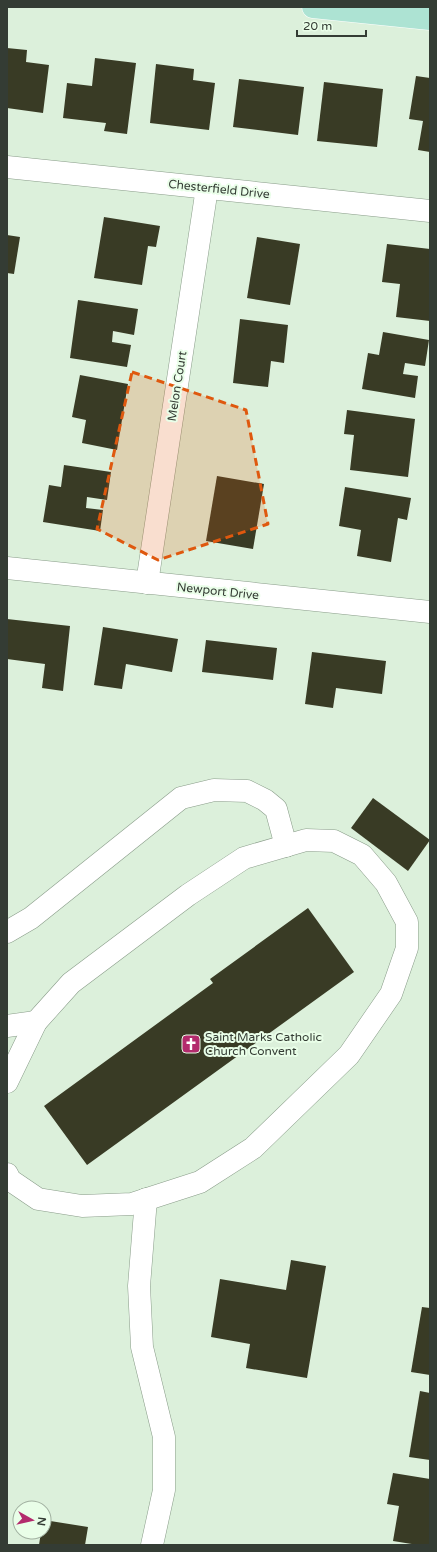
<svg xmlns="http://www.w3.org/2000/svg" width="437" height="1552" viewBox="0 0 437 1552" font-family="'Varela Round',sans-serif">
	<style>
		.building { fill: #393b25 }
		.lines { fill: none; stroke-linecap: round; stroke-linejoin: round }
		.minor-casing { stroke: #899c89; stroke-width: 23 }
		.major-casing { stroke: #fff; stroke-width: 23 }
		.minor { stroke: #fff; stroke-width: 22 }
		.major { stroke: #ade3d3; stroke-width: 22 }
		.marked { fill: #df580e; fill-opacity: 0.2; stroke: #df580e; stroke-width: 3; stroke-dasharray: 8 5; stroke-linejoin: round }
		.labels { text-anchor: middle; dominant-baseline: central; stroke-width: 4; stroke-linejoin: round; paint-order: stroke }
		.street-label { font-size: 12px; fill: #343c34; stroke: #e9fee8 }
		.poi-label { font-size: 12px; fill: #343c34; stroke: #e9fee8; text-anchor: start }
	</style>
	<rect width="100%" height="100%" fill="#dcf0db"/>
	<g class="building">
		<path d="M7,48L27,50L26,62L49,65L43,113L7,108Z"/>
		<path d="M95,58L136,63L127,134L104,131L106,123L63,118L67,83L92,86Z"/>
		<path d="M156,64L194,69L193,80L215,83L209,130L150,123Z"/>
		<path d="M416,76L430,78V152L418,150L423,121L409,119Z"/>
		<path d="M239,79L304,87L298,135L233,127Z"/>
		<path d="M324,82L383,89L377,147L317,141Z"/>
		<path d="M104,217L160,226L156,247L148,246L142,285L94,278Z"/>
		<path d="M7,235L20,237L14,274L7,273Z"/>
		<path d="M257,237L300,244L290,305L247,298Z"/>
		<path d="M387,244L430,249V321L396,317L400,284L382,282Z"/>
		<path d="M78,300L138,309L134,335L113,331L112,342L131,345L127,367L70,358Z"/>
		<path d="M240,319L288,325L284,363L271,361L268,387L233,383Z"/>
		<path d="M383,332L429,340L425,366L405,363L403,374L418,376L415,398L362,389L368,353L379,355Z"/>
		<path d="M80,375L128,384L117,450L82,443L86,420L72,417Z"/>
		<path d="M347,410L415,419L408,477L350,470L354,435L344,434Z"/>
		<path d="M64,465L111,472L107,500L87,497L86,508L103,510L100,531L43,522L49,485L61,487Z"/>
		<path d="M217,476L264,484L253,549L206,541Z"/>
		<path d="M345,487L411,498L407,520L398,518L391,562L357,556L361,530L339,526Z"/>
		<path d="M7,619L70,626L63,691L42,688L45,664L7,659Z"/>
		<path d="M103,627L178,639L172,672L126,664L122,689L94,685Z"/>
		<path d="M206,640L277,648L273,680L202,672Z"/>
		<path d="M312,652L386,661L382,694L336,688L333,708L305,704Z"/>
		<path d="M373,798L430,840L408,871L351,828Z"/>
		<path d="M308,908L354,972L87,1165L44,1106L213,983L210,979Z"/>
		<path d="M291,1260L326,1266L307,1378L246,1368L250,1344L211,1337L220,1279L286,1290Z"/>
		<path d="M422,1307L430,1308V1375L411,1372Z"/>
		<path d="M420,1391L430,1393V1460L409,1457Z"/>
		<path d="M393,1473L430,1479V1545H418L393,1541L399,1506L387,1504Z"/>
		<path d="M44,1520L88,1527L85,1545H39L41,1532H44Z"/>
	</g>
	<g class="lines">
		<g class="minor-casing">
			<g id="minor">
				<path d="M7,167L430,211"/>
				<path d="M7,568L430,612"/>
				<path d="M147,583L207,188"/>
				<path d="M7,932L31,918L181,798L214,790L247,791L265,800L276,809L286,846"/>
				<path d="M7,1026L36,1022"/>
				<path d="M7,1082L36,1022L71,983L188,895L244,858L306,840L334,841L362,855L386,883L407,922V948L391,994L349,1055L253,1148L200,1182L132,1204L82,1206L38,1199L10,1180L7,1174"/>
				<path d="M146,1199L139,1286L142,1347L164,1437V1490L152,1545"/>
			</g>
		</g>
		<g class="major-casing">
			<path id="major" d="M313,7L430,19"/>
		</g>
		<use href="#minor" class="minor"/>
		<use href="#major" class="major"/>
	</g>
	<path class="marked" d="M132,372L246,410L268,524L158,560L97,529Z"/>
	<defs>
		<g id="church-square" transform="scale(1)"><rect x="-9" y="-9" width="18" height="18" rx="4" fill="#b32b6d" stroke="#e9fee8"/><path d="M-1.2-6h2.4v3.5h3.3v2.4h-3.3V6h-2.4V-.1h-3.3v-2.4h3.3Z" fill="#fff"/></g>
	</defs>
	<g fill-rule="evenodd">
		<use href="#church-square" x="191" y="1044"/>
	</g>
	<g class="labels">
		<g class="street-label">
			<text transform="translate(219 189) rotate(6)">Chesterfield Drive</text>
			<text transform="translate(177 386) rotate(-81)">Melon Court</text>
			<text transform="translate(218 591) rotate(6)">Newport Drive</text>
		</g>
		<g class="poi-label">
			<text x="205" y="1037">Saint Marks Catholic<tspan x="205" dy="14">Church Convent</tspan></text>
		</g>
	</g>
	<rect width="437" height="1552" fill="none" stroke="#343c34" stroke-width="16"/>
	<g transform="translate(32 1520) rotate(98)"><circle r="19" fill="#e9fee8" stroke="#a1b0a0"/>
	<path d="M0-3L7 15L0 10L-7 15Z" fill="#b32b6d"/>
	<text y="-6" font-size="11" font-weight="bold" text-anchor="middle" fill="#343c34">N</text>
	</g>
	<path d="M297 30v6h69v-6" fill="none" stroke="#343c34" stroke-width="2"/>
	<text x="303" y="30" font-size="12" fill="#343c34" stroke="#e9fee8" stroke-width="3" paint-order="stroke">20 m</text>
</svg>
